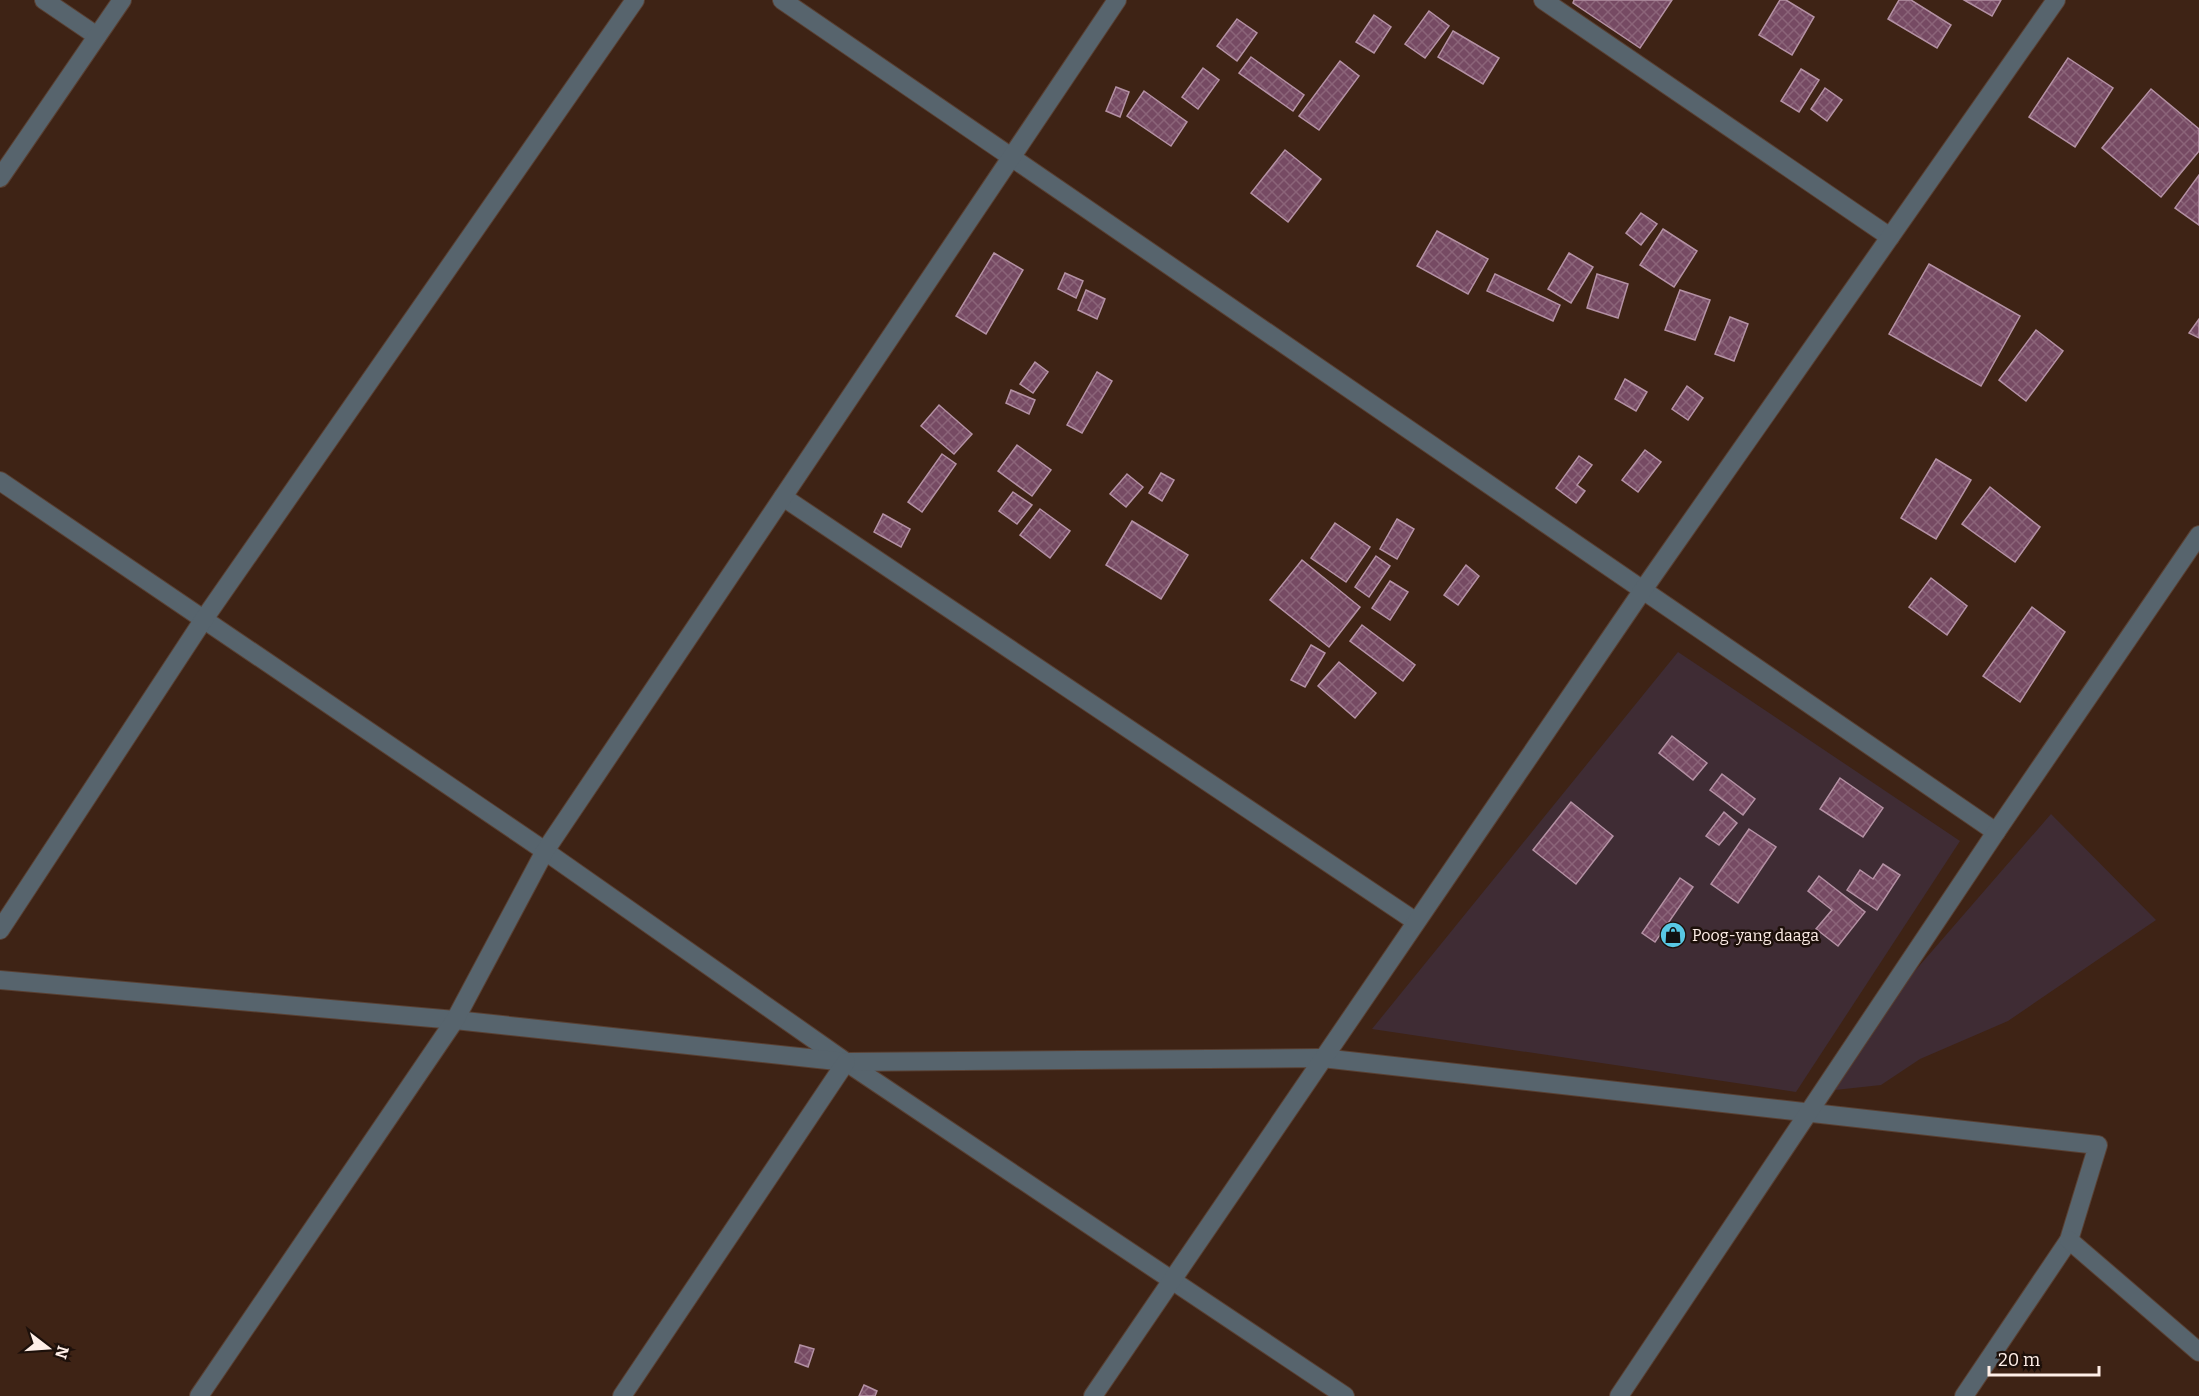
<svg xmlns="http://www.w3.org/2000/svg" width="2199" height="1396" viewBox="0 0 2199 1396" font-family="Bitter,serif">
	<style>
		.commercial { fill: #3f2c34 }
		.building { fill: url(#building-cross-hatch); stroke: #b491a4; stroke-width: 1.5 }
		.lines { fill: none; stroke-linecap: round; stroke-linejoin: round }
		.street-casing { stroke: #594033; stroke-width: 20 }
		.street { stroke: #57646d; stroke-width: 18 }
		.labels { text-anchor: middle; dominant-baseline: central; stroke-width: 5; stroke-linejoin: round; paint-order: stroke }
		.poi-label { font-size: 16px; fill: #ffefe8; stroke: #1d100a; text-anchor: start }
	</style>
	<defs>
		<pattern id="building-cross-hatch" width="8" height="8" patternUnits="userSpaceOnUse" patternTransform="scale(1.5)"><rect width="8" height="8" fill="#764a63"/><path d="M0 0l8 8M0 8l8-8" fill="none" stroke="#8b6479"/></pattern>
	</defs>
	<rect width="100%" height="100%" fill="#3e2315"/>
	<g class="commercial">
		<path d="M1678,652L1960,841L1796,1092L1372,1029Z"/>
		<path d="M2051,814L2156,920L2008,1021L1920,1059L1881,1085L1835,1090L1907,980Z"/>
	</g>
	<g class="building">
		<path d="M1574,0H1672L1640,48L1573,3Z"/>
		<path d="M1780,0H1786L1814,17L1792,55L1759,35Z"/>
		<path d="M1899,0H1911L1951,25L1937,48L1888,19Z"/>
		<path d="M1964,0H2001L1992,16Z"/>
		<path d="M1429,11L1449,26L1425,58L1405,44Z"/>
		<path d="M1374,15L1391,27L1374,53L1356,42Z"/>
		<path d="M1237,19L1257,33L1237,61L1217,46Z"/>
		<path d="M1453,31L1499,58L1483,84L1438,57Z"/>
		<path d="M1251,57L1304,95L1293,111L1239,73Z"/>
		<path d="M2068,58L2113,88L2075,147L2029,117Z"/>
		<path d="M1340,61L1359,76L1319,130L1299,116Z"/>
		<path d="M1203,68L1219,80L1198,109L1182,97Z"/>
		<path d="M1801,69L1819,80L1799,112L1781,101Z"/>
		<path d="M1116,87L1129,92L1120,117L1106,111Z"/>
		<path d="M1825,88L1842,100L1827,121L1811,109Z"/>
		<path d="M2151,89L2199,129V151L2161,197L2102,148Z"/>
		<path d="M1144,91L1187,122L1171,146L1127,116Z"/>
		<path d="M1285,150L1321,179L1288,222L1251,193Z"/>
		<path d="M2199,175V225L2175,208Z"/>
		<path d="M1641,213L1657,224L1641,245L1626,233Z"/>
		<path d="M1663,229L1697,251L1674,287L1640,265Z"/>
		<path d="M1437,231L1488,259L1468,294L1417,266Z"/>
		<path d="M994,253L1023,270L986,334L956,316Z"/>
		<path d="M1569,253L1593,267L1571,303L1548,289Z"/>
		<path d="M1929,264L2020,316L1981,386L1889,334Z"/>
		<path d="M1065,273L1083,281L1076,298L1058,289Z"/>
		<path d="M1495,274L1560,305L1553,321L1487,291Z"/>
		<path d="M1597,274L1628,284L1618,318L1587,308Z"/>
		<path d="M1086,290L1105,299L1097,319L1078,310Z"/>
		<path d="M1680,290L1710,300L1695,340L1665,330Z"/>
		<path d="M1730,317L1748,324L1734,361L1715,354Z"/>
		<path d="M2199,319V338L2189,333Z"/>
		<path d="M2036,330L2063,351L2026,401L1999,380Z"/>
		<path d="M1035,362L1048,372L1033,393L1020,384Z"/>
		<path d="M1097,372L1112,381L1082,433L1067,425Z"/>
		<path d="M1625,379L1647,392L1636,411L1615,399Z"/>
		<path d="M1687,386L1703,398L1688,420L1672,409Z"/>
		<path d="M1011,390L1035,400L1029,414L1006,403Z"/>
		<path d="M939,405L972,434L954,454L921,426Z"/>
		<path d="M1017,445L1051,470L1032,496L998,471Z"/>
		<path d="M1645,450L1661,462L1638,492L1622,480Z"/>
		<path d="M942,454L956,464L922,512L908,502Z"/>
		<path d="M1579,456L1592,465L1577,485L1585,491L1576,503L1556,488Z"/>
		<path d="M1936,459L1971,480L1936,539L1901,518Z"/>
		<path d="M1161,473L1174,480L1162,501L1149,493Z"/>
		<path d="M1127,474L1143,487L1126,507L1110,494Z"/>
		<path d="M1990,487L2040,527L2015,562L1962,524Z"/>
		<path d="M1013,492L1032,505L1017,524L999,511Z"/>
		<path d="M1040,509L1070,531L1050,558L1020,535Z"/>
		<path d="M883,514L910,529L901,547L874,532Z"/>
		<path d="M1397,519L1414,529L1397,559L1380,549Z"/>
		<path d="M1132,521L1188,555L1161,599L1106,565Z"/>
		<path d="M1335,523L1370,547L1346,582L1311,558Z"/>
		<path d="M1376,556L1390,566L1369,597L1355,587Z"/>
		<path d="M1302,560L1360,607L1329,647L1270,600Z"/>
		<path d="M1466,565L1479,576L1458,605L1444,595Z"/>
		<path d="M1931,578L1967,606L1947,635L1909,607Z"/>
		<path d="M1390,581L1408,592L1390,620L1372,608Z"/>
		<path d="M2032,607L2065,632L2020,702L1983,676Z"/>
		<path d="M1362,625L1415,665L1403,681L1350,641Z"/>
		<path d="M1311,645L1325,653L1305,687L1291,680Z"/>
		<path d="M1339,662L1376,693L1355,718L1318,686Z"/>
		<path d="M1672,736L1707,763L1693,780L1659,753Z"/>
		<path d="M1722,774L1755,799L1743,815L1710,790Z"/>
		<path d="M1840,778L1883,808L1863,837L1820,809Z"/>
		<path d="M1571,802L1613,836L1576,884L1533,850Z"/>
		<path d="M1724,812L1737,823L1719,845L1706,836Z"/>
		<path d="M1749,829L1776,847L1738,903L1711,884Z"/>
		<path d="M1883,864L1900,875L1877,910L1847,890L1860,870L1873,879Z"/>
		<path d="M1819,876L1865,912L1838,946L1816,929L1832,910L1808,891Z"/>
		<path d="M1680,878L1693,887L1655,942L1642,933Z"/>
		<path d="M800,1345L814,1349L808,1367L795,1362Z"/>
		<path d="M864,1385L877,1391L875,1396H859Z"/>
	</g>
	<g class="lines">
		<g class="street-casing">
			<g id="street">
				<path d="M44,0L97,36"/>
				<path d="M782,0C1185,280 1593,552 1996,832"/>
				<path d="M1543,0L1890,237"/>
				<path d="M0,178L122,0"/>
				<path d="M0,481L545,851L846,1062L1345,1396"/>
				<path d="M783,497L1415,921"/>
				<path d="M0,930L204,619L635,0"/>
				<path d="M0,980L455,1020L846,1062L1322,1058L2098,1145L2069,1240L1964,1396"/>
				<path d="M2069,1240L2199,1352"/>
				<path d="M199,1396L455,1020L545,851L1117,0"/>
				<path d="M622,1396L846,1062"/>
				<path d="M1093,1396L1645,587L2056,0"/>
				<path d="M1619,1396L1996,832L2199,535"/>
			</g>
		</g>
		<use href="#street" class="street"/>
	</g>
	<defs>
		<g id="shop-disc" transform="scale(1.35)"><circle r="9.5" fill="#58c8e4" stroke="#1d100a"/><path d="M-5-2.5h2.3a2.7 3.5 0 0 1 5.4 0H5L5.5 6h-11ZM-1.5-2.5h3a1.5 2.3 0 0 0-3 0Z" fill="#111"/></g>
	</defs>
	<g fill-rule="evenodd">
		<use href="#shop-disc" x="1673" y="935"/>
	</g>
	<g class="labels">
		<g class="poi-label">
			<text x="1692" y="935">Poog-yang daaga</text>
		</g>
	</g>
	<g transform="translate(48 1348) rotate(107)" stroke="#1d100a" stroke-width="4.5" paint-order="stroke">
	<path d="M0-4.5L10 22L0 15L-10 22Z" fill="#ffefe8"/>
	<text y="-9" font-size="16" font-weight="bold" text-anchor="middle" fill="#ffefe8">N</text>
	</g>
	<path d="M1989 1366v9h110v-9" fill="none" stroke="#ffefe8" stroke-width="3"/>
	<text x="1998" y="1366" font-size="18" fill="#ffefe8" stroke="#1d100a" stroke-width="4.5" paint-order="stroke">20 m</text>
</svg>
